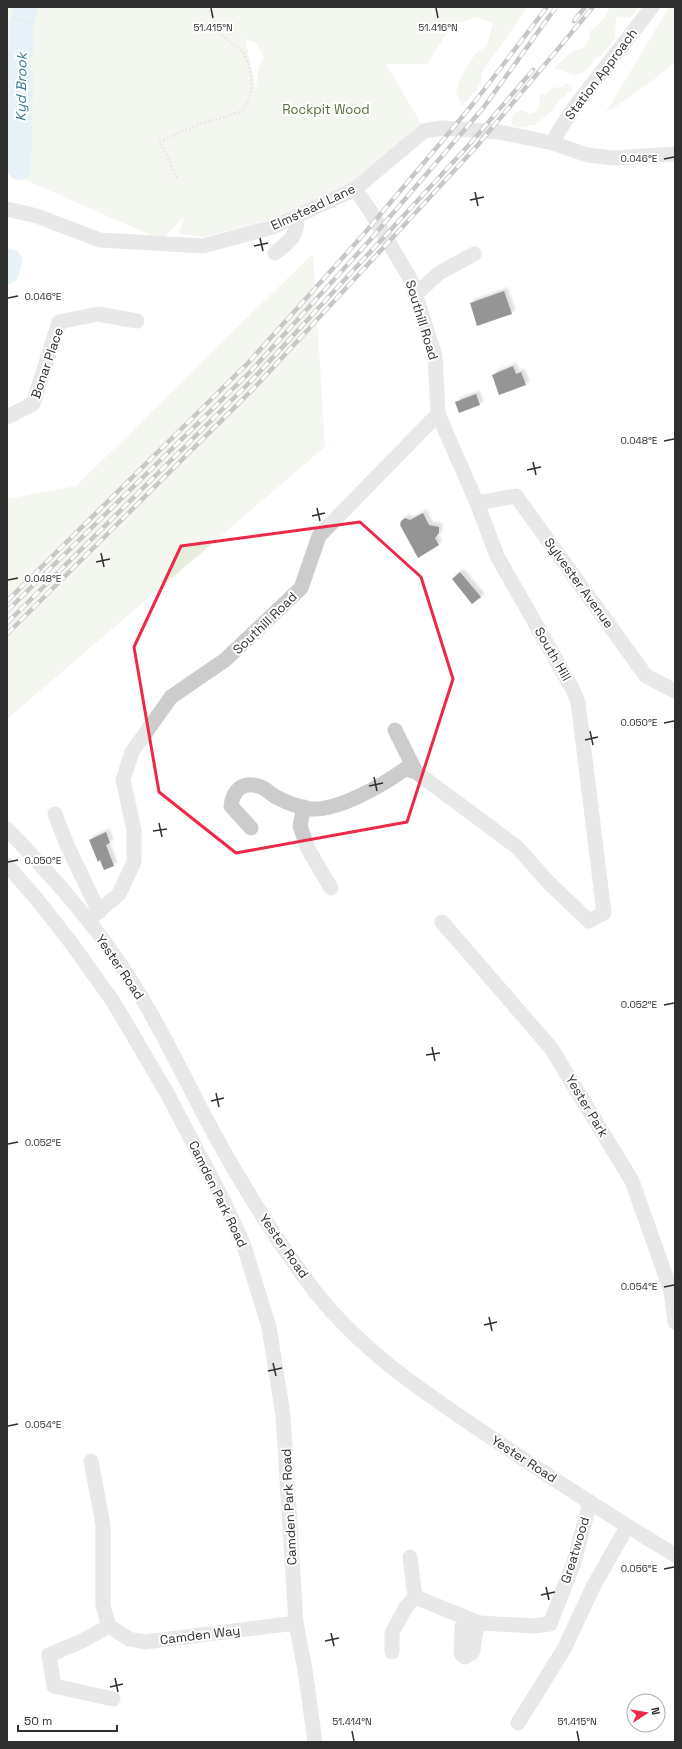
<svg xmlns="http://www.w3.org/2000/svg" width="682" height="1749" viewBox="0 0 682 1749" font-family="'Space Grotesk',sans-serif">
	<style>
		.green { fill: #e6eddc; fill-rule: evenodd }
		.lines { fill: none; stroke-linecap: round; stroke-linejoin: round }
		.river { stroke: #c7e2ed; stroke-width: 24 }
		.building { fill: #161616; filter: url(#shadow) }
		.path { stroke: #ccc; stroke-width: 2.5; stroke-dasharray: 2 2; stroke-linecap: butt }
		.minor { stroke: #ccc; stroke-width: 15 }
		.rail-casing { stroke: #848484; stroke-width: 4.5 }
		.rail { stroke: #fff; stroke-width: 3; stroke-dasharray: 9; stroke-linecap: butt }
		.marked { fill: none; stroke: #ed2949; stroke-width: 3; stroke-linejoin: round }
		.ticks { fill: none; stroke: #2f2f2f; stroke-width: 1.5 }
		.labels { text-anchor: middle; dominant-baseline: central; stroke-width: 4; stroke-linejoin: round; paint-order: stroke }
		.street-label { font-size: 13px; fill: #2f2f2f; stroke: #fff }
		.park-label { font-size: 13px; fill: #566d3a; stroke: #fff }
		.water-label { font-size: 14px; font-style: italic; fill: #397995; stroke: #fff }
		.ticks-label { font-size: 10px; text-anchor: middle; fill: #2f2f2f; stroke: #fff; stroke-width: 4; stroke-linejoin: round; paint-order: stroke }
	</style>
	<defs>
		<filter id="shadow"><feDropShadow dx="3.5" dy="-3.5" stdDeviation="1" flood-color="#0004"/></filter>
	</defs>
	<rect width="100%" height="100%" fill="#fff"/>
	<g class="green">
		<path d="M7,7H528L482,72L481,84L462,106L456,92L460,79L475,54L487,45L493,23L476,17L452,25L427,64H386L421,123L351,184L268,220L203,237L179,234L184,216L162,240L7,172ZM245,39L256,43L264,58L258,68L256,89Z"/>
		<path d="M610,7H639L631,17L616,18L615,39L601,56L597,57L585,72L573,76L566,72L555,69V67L574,50L581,49L589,40L590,31C597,28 598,21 605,18Z"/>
		<path d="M669,7H675V62L652,81L605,114Z"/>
		<path d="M566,83L572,86L571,91L566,93L564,98L559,100L553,110L535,125H529L526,128L521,126L519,128L512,125V117L517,111L522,110L530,114L538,111L540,100L539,96L541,94L546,95L551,88L563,87Z"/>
		<path d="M313,253L325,447L7,719V499L76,486Z"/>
	</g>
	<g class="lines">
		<g class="river">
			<path d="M19,168L21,79L18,61L22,46L21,28L26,7"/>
			<path d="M7,272L10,261"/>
		</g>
	</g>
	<g class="building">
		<path d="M504,291L512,314L477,326L470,303Z"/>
		<path d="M513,366L516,374L521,372L526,385L499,395L492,375Z"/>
		<path d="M476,394L480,405L459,413L455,402Z"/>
		<path d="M423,513L429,525L439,527V533L435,538L439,545L418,558L400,525L401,521L405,518L410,520Z"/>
		<path d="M460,572L481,597L472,604L452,579Z"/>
		<path d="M106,832L110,843L106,845L114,866L104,870L100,860L98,862L89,840Z"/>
	</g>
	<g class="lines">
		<g class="path">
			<path d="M14,18L31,22"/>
			<path d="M177,178L160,141L198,125L240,112C257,96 253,71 243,52L219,33L208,7"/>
		</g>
		<g class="minor">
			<path d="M553,143L557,134L573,109L652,7"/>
			<path d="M7,209L37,216L100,240L203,246L273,227L355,189L424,131L442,128L499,132L553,143L587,155L614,158L675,154"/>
			<path d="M275,253C288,243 300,234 296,216"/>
			<path d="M415,295L439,273L474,254"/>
			<path d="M7,417L33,404L59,322L98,314L137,321"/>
			<path d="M477,503L516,496L646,676L675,691"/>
			<path d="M395,730L416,772"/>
			<path d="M304,807L300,826L308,849L331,888"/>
			<path d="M55,814L67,845L99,912"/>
			<path d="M251,828L231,806C233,790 243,780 261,787C266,789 271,794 276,797C286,802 299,808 311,809C338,811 383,785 405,769L416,772L517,847L549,883L589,921L604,913L578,702L572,688L497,556L477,503L438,414"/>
			<path d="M7,829C50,874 92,920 126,973C156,1018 179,1067 204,1115C237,1177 274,1238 317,1294C366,1355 428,1395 492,1438C552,1478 613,1518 675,1555"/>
			<path d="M7,865L36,898L72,944L114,1003L167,1093L223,1200L243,1243L269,1327L283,1415L296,1623L305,1670L315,1742"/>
			<path d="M88,920L119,894L134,862V830L123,780L132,752L171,697L225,660L301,588L319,536L438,414L435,356L411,280L369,209L355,189"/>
			<path d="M442,922L551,1048L632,1181L671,1291L675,1322"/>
			<path d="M91,1461L103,1525V1606L109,1626L82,1641L49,1655L54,1686L113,1699"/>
			<path d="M415,1597L479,1623L533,1626L550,1624L574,1562L590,1502"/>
			<path d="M109,1626L129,1639L145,1642L296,1623"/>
			<path d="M462,1627L461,1653L462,1655L465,1657L472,1653L473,1650L477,1622"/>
			<path d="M392,1652V1633L406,1607L415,1597L410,1557"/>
			<path d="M518,1723L564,1649L593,1587L627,1527"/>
		</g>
		<g class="rail-casing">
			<g id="rail">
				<path d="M574,21L585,7"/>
				<path d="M7,601L249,362L363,235L443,140L477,99L547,7"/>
				<path d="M7,611L251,371L370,240L484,107L556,7"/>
				<path d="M7,623L252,380L468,146L533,70"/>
				<path d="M7,634L256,386L476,147L593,7"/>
			</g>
		</g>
		<use href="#rail" class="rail"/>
	</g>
	<path d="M0 0H682V1749H0ZM360,522L421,577L453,679L407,822L236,853L159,792L134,647L181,546Z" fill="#fff" fill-opacity=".55" fill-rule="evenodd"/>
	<path class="marked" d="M360,522L421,577L453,679L407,822L236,853L159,792L134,647L181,546Z"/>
	<path class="ticks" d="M211,8L213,18M436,8L438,18M664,159L674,157M475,192L478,206M470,200L484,197M260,238L263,251M254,246L268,243M8,298L18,296M664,441L674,439M533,462L536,475M527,470L541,467M317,508L320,521M312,516L325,513M101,553L104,567M96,562L110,559M8,580L18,578M664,723L674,721M590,731L593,745M585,740L598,737M374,777L377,791M369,786L383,783M159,823L162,837M153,831L167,829M8,862L18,860M664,1005L674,1003M432,1047L435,1061M426,1055L440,1053M216,1093L219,1107M211,1101L224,1098M8,1144L18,1142M664,1287L674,1285M489,1317L492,1331M484,1325L497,1322M273,1363L276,1376M268,1371L282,1368M8,1426L18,1424M664,1569L674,1567M546,1587L549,1600M541,1595L555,1592M331,1633L334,1646M325,1641L339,1638M115,1678L118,1692M110,1687L123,1684M352,1731L354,1741M577,1731L579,1741"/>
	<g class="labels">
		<g class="street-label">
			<text transform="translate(601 74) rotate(-53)">Station Approach</text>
			<text transform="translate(313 207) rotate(-25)">Elmstead Lane</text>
			<text transform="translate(422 320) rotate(73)">Southill Road</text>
			<text transform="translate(47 363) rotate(-71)">Bonar Place</text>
			<text transform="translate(579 583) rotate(54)">Sylvester Avenue</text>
			<text transform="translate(265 623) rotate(-44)">Southill Road</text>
			<text transform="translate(553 654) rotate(60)">South Hill</text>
			<text transform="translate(120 967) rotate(56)">Yester Road</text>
			<text transform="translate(587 1106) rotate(59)">Yester Park</text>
			<text transform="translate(218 1194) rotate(64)">Camden Park Road</text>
			<text transform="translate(284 1246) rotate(55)">Yester Road</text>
			<text transform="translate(524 1459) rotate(33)">Yester Road</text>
			<text transform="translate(289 1507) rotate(-93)">Camden Park Road</text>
			<text transform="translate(575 1550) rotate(-73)">Greatwood</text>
			<text transform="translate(200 1635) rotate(-7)">Camden Way</text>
		</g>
		<g class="park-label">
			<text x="326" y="109">Rockpit Wood</text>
		</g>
		<g class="water-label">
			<text transform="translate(21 87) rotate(-89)">Kyd Brook</text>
		</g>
	</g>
	<g class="ticks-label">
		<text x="213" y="31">51.415°N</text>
		<text x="438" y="31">51.416°N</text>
		<text x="639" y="162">0.046°E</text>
		<text x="43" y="300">0.046°E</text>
		<text x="639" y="444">0.048°E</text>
		<text x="43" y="582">0.048°E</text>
		<text x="639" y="726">0.050°E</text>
		<text x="43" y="864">0.050°E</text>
		<text x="639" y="1008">0.052°E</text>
		<text x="43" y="1146">0.052°E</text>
		<text x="639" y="1290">0.054°E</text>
		<text x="43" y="1428">0.054°E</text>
		<text x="639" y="1572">0.056°E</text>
		<text x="352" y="1725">51.414°N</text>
		<text x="577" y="1725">51.415°N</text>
	</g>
	<rect width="682" height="1749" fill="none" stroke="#2f2f2f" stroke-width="16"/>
	<g transform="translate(646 1713) rotate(78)"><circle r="19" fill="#ffffff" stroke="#acacac"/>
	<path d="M0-3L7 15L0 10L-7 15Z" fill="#ed2949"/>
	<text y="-6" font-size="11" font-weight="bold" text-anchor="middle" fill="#2f2f2f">N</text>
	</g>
	<path d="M18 1725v6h99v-6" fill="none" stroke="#2f2f2f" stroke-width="2"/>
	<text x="24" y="1725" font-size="12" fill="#2f2f2f" stroke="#ffffff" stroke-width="3" paint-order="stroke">50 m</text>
</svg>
